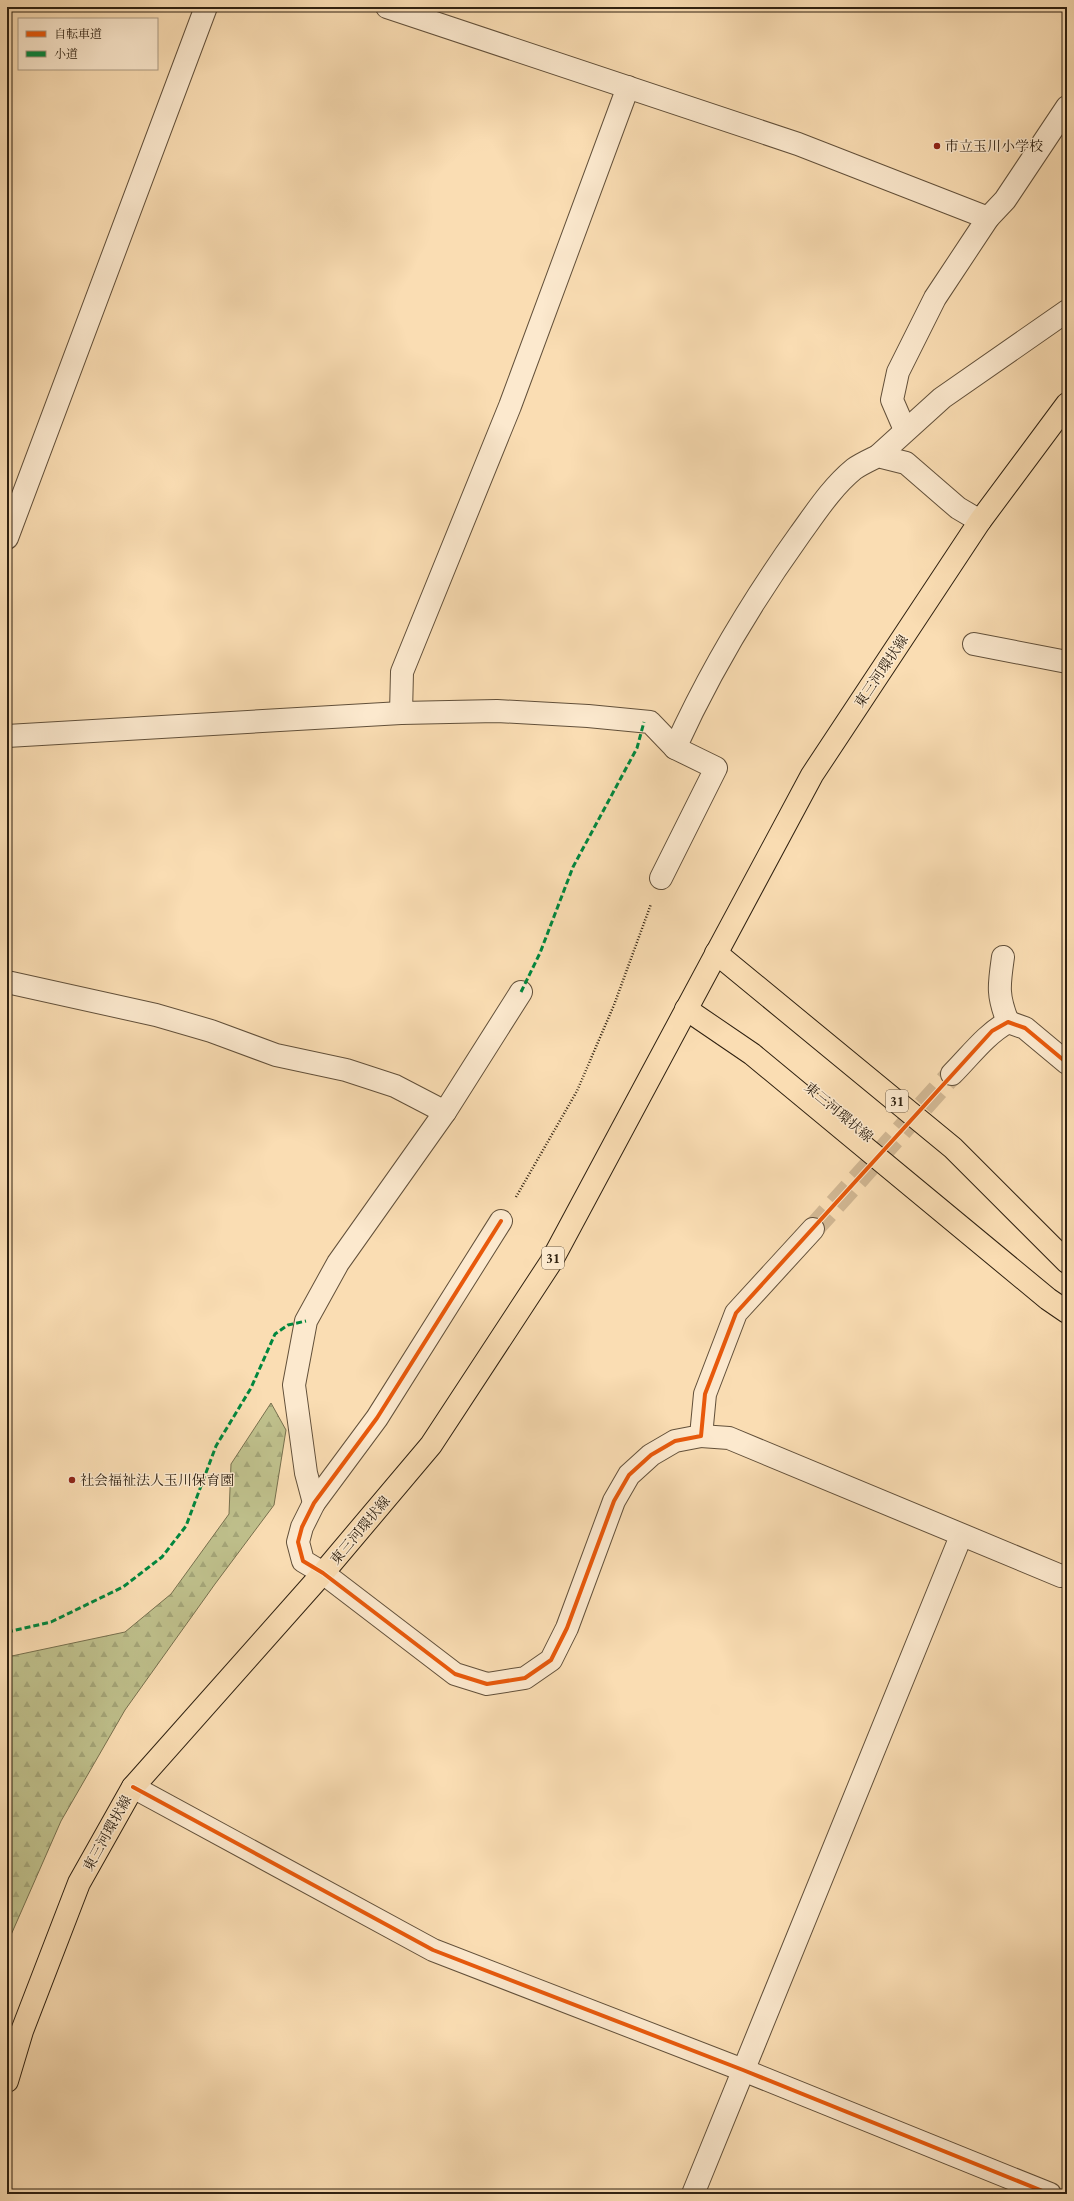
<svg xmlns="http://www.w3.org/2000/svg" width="1074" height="2201" viewBox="0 0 1074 2201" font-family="'EB Garamond','Noto Serif JP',serif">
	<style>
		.forest { fill: url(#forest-firs); stroke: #77704e }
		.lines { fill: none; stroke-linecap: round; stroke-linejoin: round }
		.street-tunnel { stroke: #d1b793; stroke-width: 22; stroke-dasharray: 22 11; stroke-linecap: butt }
		.street-casing { stroke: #62503a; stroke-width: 24 }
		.primary-casing { stroke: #2f2111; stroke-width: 24 }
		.path { stroke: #2f2111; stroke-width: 2.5; stroke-dasharray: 1 2; stroke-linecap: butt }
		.street { stroke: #fce9ce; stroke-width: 22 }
		.primary { stroke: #faddb3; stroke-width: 22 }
		.quiet { stroke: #00873e; stroke-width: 3; stroke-dasharray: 6 3; stroke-linecap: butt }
		.cycleway-casing { stroke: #fce9ce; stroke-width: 6 }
		.cycleway { stroke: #e8590c; stroke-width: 4 }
		.poi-dot { fill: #8f2418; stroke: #fce9ce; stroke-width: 1.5 }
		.labels { text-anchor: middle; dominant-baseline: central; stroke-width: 3; stroke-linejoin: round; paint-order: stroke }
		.shield { fill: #fce9ce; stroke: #6c5d4a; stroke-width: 1 }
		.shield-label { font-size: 13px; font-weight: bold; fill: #2f2111 }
		.poi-label { font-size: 14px; fill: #2f2111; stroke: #fce9ce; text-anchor: start }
		.street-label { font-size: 14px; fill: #2f2111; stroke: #fce9ce }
	</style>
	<defs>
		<pattern id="forest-firs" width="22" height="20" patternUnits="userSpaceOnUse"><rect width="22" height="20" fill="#bfc08c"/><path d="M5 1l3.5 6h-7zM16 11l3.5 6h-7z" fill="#a4a578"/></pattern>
	</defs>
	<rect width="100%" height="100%" fill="#faddb3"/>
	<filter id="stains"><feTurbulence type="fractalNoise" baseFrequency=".005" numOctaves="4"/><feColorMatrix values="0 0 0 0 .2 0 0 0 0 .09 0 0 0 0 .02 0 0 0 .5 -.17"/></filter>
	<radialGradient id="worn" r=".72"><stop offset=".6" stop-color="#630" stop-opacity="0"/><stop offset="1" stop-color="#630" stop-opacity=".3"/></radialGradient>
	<path class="forest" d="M271,1403L286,1430L274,1505L215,1584L125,1710L61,1821L7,1944V1657L125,1632L171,1594L229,1514L231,1464Z"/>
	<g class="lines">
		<path class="street-tunnel" d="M813,1229L952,1074"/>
		<g class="street-casing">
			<g id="street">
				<path d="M387,7L798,144L988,218L935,298L898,372L892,400L905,430"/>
				<path d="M988,218L1005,200L1067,107"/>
				<path d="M878,456L942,398L1067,311"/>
				<path d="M7,538L206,7"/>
				<path d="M974,644L1067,662"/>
				<path d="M401,713L402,672L510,406L628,87"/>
				<path d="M7,736L401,713L497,711L588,716L650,722L675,748L716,768L661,878"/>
				<path d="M675,748C709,673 752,601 800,534C816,512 832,487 854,469C861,464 870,460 878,456L906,463L958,508L980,521"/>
				<path d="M1003,957C999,985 997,995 1008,1022"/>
				<path d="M7,982L156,1015L211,1031L276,1055L346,1070L395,1086L445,1112"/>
				<path d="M952,1074C970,1056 986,1034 1008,1022L1025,1028L1067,1063"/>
				<path d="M501,1221L377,1418L314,1503L302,1527L298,1542L303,1561L323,1573L455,1674L487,1684L525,1678L551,1660L567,1628L614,1501L629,1475L651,1455L675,1441L701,1436L705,1394L736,1313L813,1229"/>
				<path d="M701,1436L729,1438L1061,1576L1067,1575"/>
				<path d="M314,1503L306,1473L294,1385L306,1321L338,1263L445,1112L521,992"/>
				<path d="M133,1787L433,1950L743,2070L1050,2194"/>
				<path d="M693,2194L961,1536"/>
			</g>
		</g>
		<g class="primary-casing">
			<g id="primary">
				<path d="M716,953L953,1148L1067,1262"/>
				<path d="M686,1009L752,1054L1048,1299L1067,1312"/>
				<path d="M7,2081L22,2031L79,1883L133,1787L323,1573L431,1445L551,1262L812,775L980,521L1067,404"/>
			</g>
		</g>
		<path class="path" d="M516,1197L577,1091L614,1005L651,904"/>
		<use href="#street" class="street"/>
		<use href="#primary" class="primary"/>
		<g class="quiet">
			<path d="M521,992L540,953L573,867L637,748L644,722"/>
			<path d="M7,1632L51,1622L123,1587L162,1557L186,1526L216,1446L251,1388L275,1334L288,1325L306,1321"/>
		</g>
		<g class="cycleway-casing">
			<g id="cycleway">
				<path d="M501,1221L377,1418L314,1503L302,1527L298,1542L303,1561L323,1573L455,1674L487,1684L525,1678L551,1660L567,1628L614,1501L629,1475L651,1455L675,1441L701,1436L705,1394L736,1313L992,1031L1008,1022L1025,1028L1067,1063"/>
				<path d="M133,1787L433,1950L743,2070L1050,2194"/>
			</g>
		</g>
		<use href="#cycleway" class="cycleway"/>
	</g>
	<g class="poi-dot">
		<circle cx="937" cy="146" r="4"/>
		<circle cx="72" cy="1480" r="4"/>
	</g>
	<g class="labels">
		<g class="shield">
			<rect x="886" y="1090" width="22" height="22" rx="3"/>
			<rect x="542" y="1247" width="22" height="22" rx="3"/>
		</g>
		<g class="shield-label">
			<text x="897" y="1101">31</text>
			<text x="553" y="1258">31</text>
		</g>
		<g class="poi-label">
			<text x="945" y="146">市立玉川小学校</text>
			<text x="80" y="1480">社会福祉法人玉川保育園</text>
		</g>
		<g class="street-label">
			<text transform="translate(881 671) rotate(-56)">東三河環状線</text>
			<text transform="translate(839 1112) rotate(40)">東三河環状線</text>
			<text transform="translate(360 1530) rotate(-50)">東三河環状線</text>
			<text transform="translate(107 1833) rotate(-61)">東三河環状線</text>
		</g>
	</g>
	<rect width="1074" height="2201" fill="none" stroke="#faddb3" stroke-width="24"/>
	<rect x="8" y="8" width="1058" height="2185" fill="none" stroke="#2f2111" stroke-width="2"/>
	<rect x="12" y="12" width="1050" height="2177" fill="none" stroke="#2f2111"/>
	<rect x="18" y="18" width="140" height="52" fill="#fce9ce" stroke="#aa9982"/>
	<rect x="26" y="31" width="20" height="6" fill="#e8590c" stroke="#aa9982"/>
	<text x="54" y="38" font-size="12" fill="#2f2111">自転車道</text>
	<rect x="26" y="51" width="20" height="6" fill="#00873e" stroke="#aa9982"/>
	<text x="54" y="58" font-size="12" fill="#2f2111">小道</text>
	<rect width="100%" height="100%" filter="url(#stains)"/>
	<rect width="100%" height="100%" fill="url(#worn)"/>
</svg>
